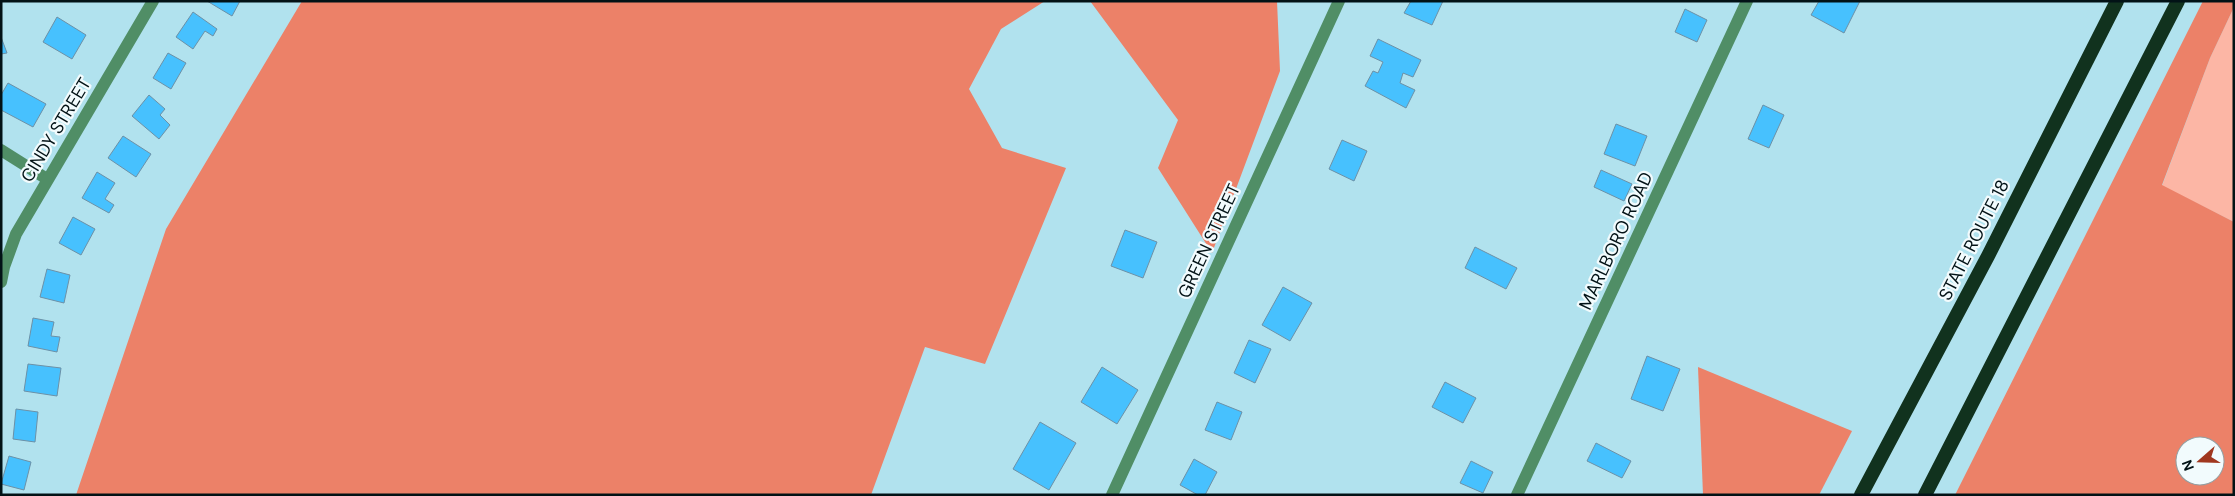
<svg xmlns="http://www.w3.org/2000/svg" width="2235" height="496" viewBox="0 0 2235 496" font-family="'DM Sans',sans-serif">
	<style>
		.green { fill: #fcb6a5 }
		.forest { fill: #ec8168; fill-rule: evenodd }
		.building { fill: #47c1fe; stroke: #6c91a7 }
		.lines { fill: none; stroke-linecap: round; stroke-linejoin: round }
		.minor { stroke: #508e66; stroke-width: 12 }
		.tertiary { stroke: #508e66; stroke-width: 12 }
		.trunk { stroke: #11321e; stroke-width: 14 }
		.labels { text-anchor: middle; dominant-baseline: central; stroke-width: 4.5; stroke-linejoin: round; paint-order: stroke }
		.street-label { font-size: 18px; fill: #021216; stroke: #f2fbfd }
	</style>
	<rect width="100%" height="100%" fill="#b1e2ee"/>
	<path class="green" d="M2234,7V222L2162,186L2210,58Z"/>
	<g class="forest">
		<path d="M302,1H1045L1001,29L969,89L1002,148L1066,168L985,364L925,347L871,495H76L166,229Z"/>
		<path d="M1090,1H1277L1280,71L1212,253L1158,168L1178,120Z"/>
		<path d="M2203,1H2234V7L2210,58L2162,185L2234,222V495H1955ZM2185,446H2215V476H2185Z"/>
		<path d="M1698,367L1852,431L1819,495H1703Z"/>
	</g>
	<g class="building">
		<path d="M207,1H240L232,16Z"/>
		<path d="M1411,1H1443L1432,25L1404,13Z"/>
		<path d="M1819,1H1860L1844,33L1811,15Z"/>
		<path d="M1685,9L1707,20L1697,42L1675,32Z"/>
		<path d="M193,12L217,29L213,36L205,31L193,49L176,37Z"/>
		<path d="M57,17L86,35L72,59L43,42Z"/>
		<path d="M1,37L7,53L1,54Z"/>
		<path d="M1378,39L1421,60L1413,77L1403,73L1400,83L1415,90L1406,108L1365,86L1373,71L1378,73L1383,62L1370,56Z"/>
		<path d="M168,53L186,63L171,89L153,78Z"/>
		<path d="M8,83L46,104L33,127L1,110V95Z"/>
		<path d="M149,95L165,109L160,115L170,125L159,139L132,116Z"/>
		<path d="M1763,105L1784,115L1769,148L1748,139Z"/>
		<path d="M1616,124L1647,136L1635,166L1604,154Z"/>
		<path d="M123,136L151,154L136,177L108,158Z"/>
		<path d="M1342,140L1367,151L1354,181L1329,169Z"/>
		<path d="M1601,170L1632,184L1624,201L1594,187Z"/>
		<path d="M97,172L115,183L105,199L114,205L109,213L82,198Z"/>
		<path d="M73,217L95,229L81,255L59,243Z"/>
		<path d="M1125,230L1157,242L1143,278L1111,266Z"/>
		<path d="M1475,247L1517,268L1506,289L1465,268Z"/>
		<path d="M47,269L70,275L64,303L40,297Z"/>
		<path d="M1283,287L1312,303L1290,341L1262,325Z"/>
		<path d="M33,318L54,322L51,336L60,337L57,352L28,346Z"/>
		<path d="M1249,340L1271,349L1255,383L1234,373Z"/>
		<path d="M1647,356L1680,369L1663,411L1631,399Z"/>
		<path d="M28,364L61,368L57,396L24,391Z"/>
		<path d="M1102,367L1138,390L1117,424L1081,402Z"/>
		<path d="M1445,382L1476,398L1463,423L1432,407Z"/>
		<path d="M1217,402L1242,412L1231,440L1205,430Z"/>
		<path d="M16,409L38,412L35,442L13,439Z"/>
		<path d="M1040,422L1076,443L1049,490L1013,469Z"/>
		<path d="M1596,443L1631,461L1622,478L1587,461Z"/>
		<path d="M9,456L31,462L24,490L1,484Z"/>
		<path d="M1194,459L1217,472L1205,495H1198L1180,485Z"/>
		<path d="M1471,461L1493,472L1483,493L1460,483Z"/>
	</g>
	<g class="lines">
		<g class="minor">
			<path d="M1,150L47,179"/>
			<path d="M1,282L4,267L16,234L153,1"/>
			<path d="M1112,495L1339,1"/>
		</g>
		<path class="tertiary" d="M1517,495L1747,1"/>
		<g class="trunk">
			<path d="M1861,495L1988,256L2117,1"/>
			<path d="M1925,495L2178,1"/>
		</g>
	</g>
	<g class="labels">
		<g class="street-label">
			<text transform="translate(56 130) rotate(-59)">CINDY STREET</text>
			<text transform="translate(1974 240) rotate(-63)">STATE ROUTE 18</text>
			<text transform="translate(1209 241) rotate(-65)">GREEN STREET</text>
			<text transform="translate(1616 241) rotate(-65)">MARLBORO ROAD</text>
		</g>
	</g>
	<rect width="2235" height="496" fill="none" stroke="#021216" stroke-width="5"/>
	<g transform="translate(2200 461) rotate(250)"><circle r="24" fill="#f2fbfd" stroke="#929ea1"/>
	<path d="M0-4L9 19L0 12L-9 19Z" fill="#a0371f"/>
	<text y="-8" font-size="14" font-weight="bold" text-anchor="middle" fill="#021216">N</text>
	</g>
</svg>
